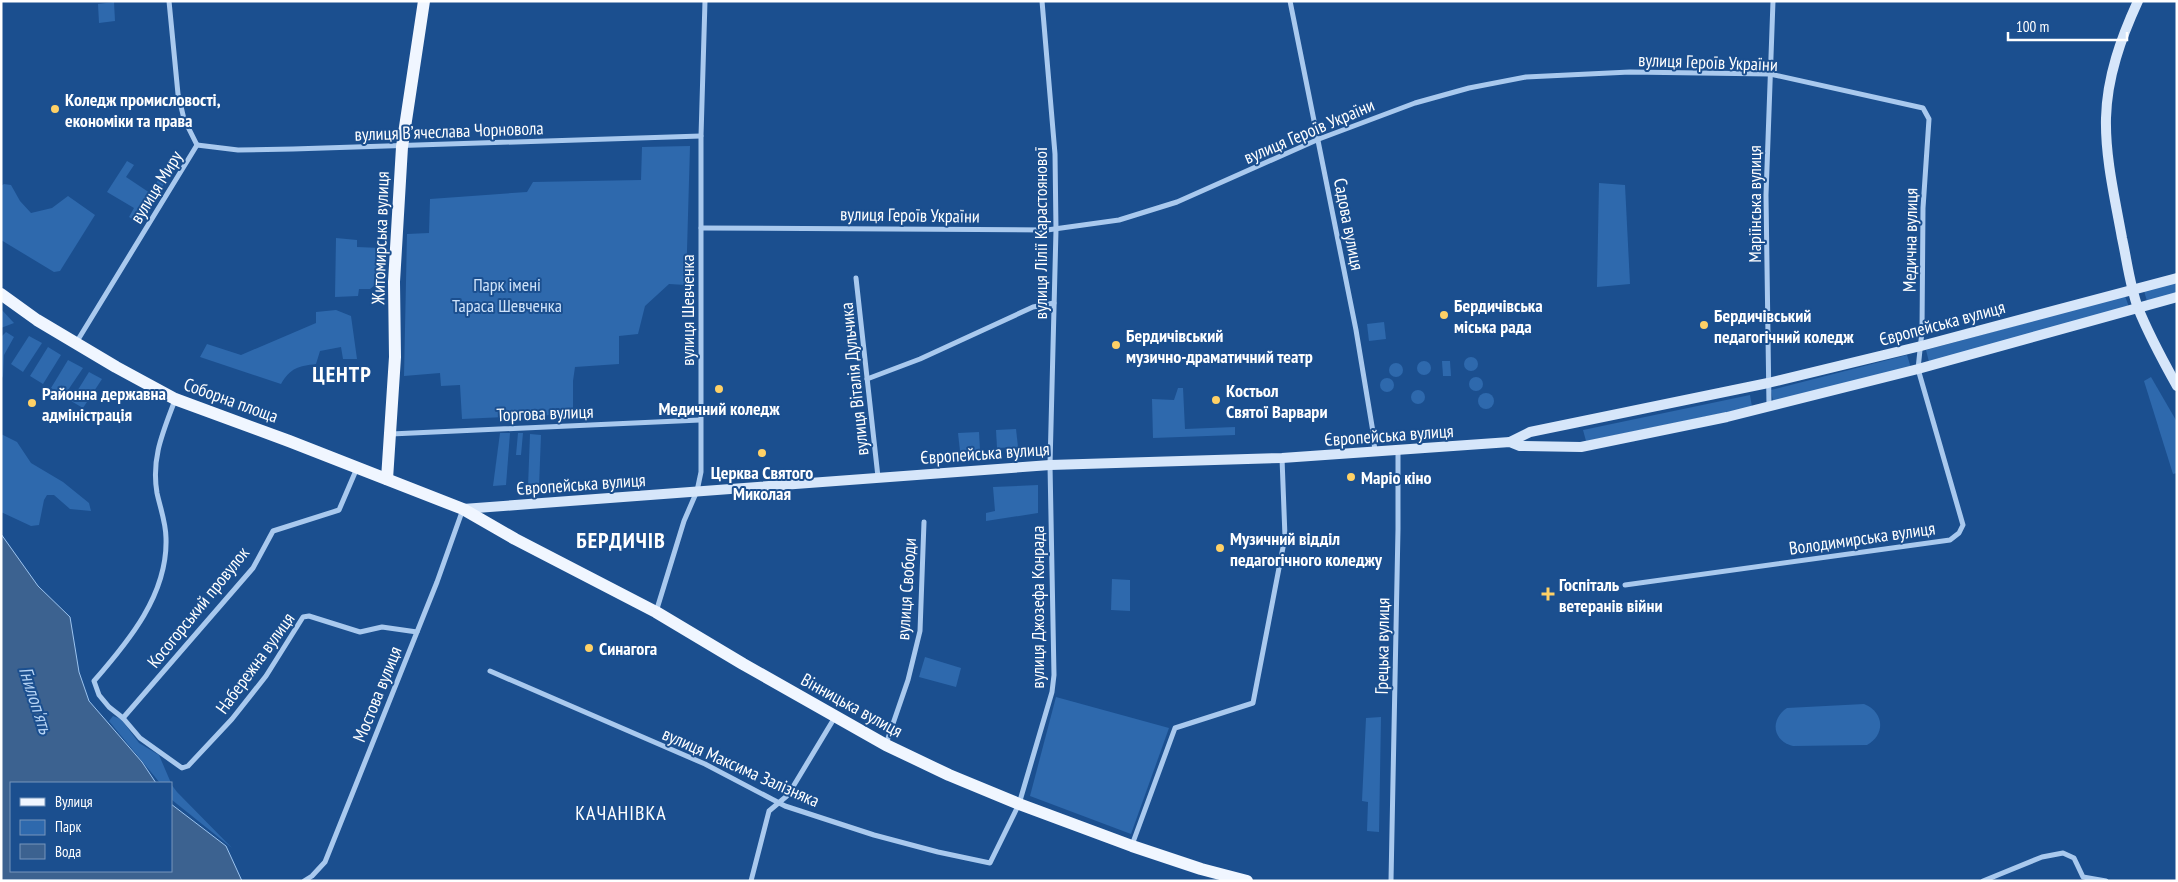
<svg xmlns="http://www.w3.org/2000/svg" width="2178" height="882" viewBox="0 0 2178 882" font-family="'PT Sans Narrow',sans-serif">
	<style>
		.green { fill: #2e69ad }
		.water { fill: #3c6290; stroke: #9cc4f0 }
		.lines { fill: none; stroke-linecap: round; stroke-linejoin: round }
		.street { stroke: #a9c9ee; stroke-width: 5 }
		.secondary { stroke: #d6e6fa; stroke-width: 10 }
		.primary { stroke: #f0f6ff; stroke-width: 12 }
		.poi-dot { fill: #ffd166; stroke: #1b4f8f; stroke-width: 2 }
		.labels { text-anchor: middle; dominant-baseline: central; stroke-width: 4; stroke-linejoin: round; paint-order: stroke }
		.street-label { font-size: 18px; fill: #fff; stroke: #1b4f8f }
		.poi-label { font-size: 18px; font-weight: bold; fill: #fff; stroke: #1b4f8f; text-anchor: start }
		.park-label { font-size: 18px; fill: #cfe3fa; stroke: #1b4f8f }
		.water-label { font-size: 19px; font-style: italic; fill: #b5d3f5; stroke: #1b4f8f }
		.quarter-label { font-size: 20px; letter-spacing: 1px; fill: #fff; stroke: #1b4f8f }
		.district-label { font-size: 22px; font-weight: bold; letter-spacing: 1px; fill: #fff; stroke: #1b4f8f }
	</style>
	<rect width="100%" height="100%" fill="#1b4f8f"/>
	<g class="green">
		<path d="M114,2L115,21L99,23L98,4Z"/>
		<path d="M690,146L686,285L669,284L645,306L638,334L619,336V364L575,367L573,381V414L462,419L460,385L441,386L440,373L404,376L407,234L429,233L430,199L527,192L533,182L641,180L642,147Z"/>
		<path d="M175,153V167L139,223L129,217L134,208L107,192L127,161L134,165L126,177L150,193Z"/>
		<path d="M1599,183L1625,185L1630,284L1597,287Z"/>
		<path d="M4,184L11,185L20,201L31,213L52,208L68,196L95,215L60,271L54,272L1,240V186Z"/>
		<path d="M336,238L357,240V247L381,248L380,281L370,289H359L358,296L335,297Z"/>
		<path d="M2177,282V293L2147,301L2144,291Z"/>
		<path d="M2125,296L2129,307L1929,362L1926,350Z"/>
		<path d="M1,309L14,323L1,328Z"/>
		<path d="M336,310L351,316L357,359H343L341,347L320,351L316,364C299,366 290,368 281,384L200,357L207,344L241,355L316,323V312Z"/>
		<path d="M1384,322L1386,339L1369,341L1367,324Z"/>
		<path d="M6,332L14,337L4,355L3,376L1,380V337Z"/>
		<path d="M29,336L42,343L23,372L11,364Z"/>
		<path d="M48,347L61,355L43,384L30,376Z"/>
		<path d="M1907,355L1911,368L1773,401L1771,390Z"/>
		<circle cx="1471" cy="364" r="7"/>
		<path d="M68,360L83,368L64,396L51,388Z"/>
		<path d="M1442,361H1450L1451,376H1443Z"/>
		<circle cx="1424" cy="368" r="7"/>
		<circle cx="1396" cy="370" r="7"/>
		<path d="M89,372L102,379L83,408L71,401Z"/>
		<path d="M2151,377L2177,422V473L2173,474L2144,381Z"/>
		<circle cx="1476" cy="384" r="7"/>
		<circle cx="1387" cy="385" r="7"/>
		<path d="M1178,388H1183L1185,429L1235,427V435L1153,438L1152,399L1174,400Z"/>
		<circle cx="1418" cy="397" r="7"/>
		<circle cx="1486" cy="401" r="8"/>
		<path d="M1750,395L1752,407L1586,441L1583,430Z"/>
		<path d="M1016,429L1018,447L997,448L996,430Z"/>
		<path d="M979,432L980,450L960,451L958,433Z"/>
		<path d="M500,433H510L506,485L493,486Z"/>
		<path d="M518,433H523L521,455H516Z"/>
		<path d="M1,434L17,442L31,463L63,482L89,503L91,511L70,509L54,495H47L44,500L39,525L31,526L1,512Z"/>
		<path d="M530,434L541,435L539,487H528Z"/>
		<path d="M1038,485V513L986,521V513L995,511L993,487Z"/>
		<path d="M1112,579L1130,580V611L1111,610Z"/>
		<path d="M925,657L961,668L956,687L919,677Z"/>
		<path d="M1056,697L1169,728L1131,834L1030,796Z"/>
		<path d="M1864,704C1884,712 1886,734 1867,745L1793,746C1772,741 1770,719 1787,708Z"/>
		<path d="M113,716L121,719L139,743L159,755L171,783H160L109,721Z"/>
		<path d="M1381,717L1379,832L1367,831L1368,802L1362,801L1366,718Z"/>
		<path d="M171,784L177,792L232,848L172,800Z"/>
	</g>
	<path class="water" d="M1,534L38,586L70,617L79,672L89,701L142,762L156,783H11V871H171V804L226,846L242,881L1,880Z"/>
	<g class="lines">
		<g class="street">
			<path d="M169,1L178,94L184,119L197,145"/>
			<path d="M1290,1L1356,330L1373,432L1375,452"/>
			<path d="M197,145L238,150L293,149L701,136"/>
			<path d="M701,228L1047,230L1119,220L1177,202L1319,139L1415,103L1469,88L1526,77L1630,72L1770,74L1923,108L1929,119L1923,208L1922,331L1918,369L1963,525L1959,533L1950,540L1625,585"/>
			<path d="M856,278L878,477"/>
			<path d="M76,343L197,145"/>
			<path d="M867,379L920,359L1033,307L1054,303"/>
			<path d="M175,400C163,432 151,458 157,493C160,507 166,523 166,538C168,594 129,641 94,681L99,695L109,707L123,718L140,738L182,768L188,766L232,719L266,676L303,617L309,616L360,632L382,627L417,632"/>
			<path d="M1769,406L1766,195L1773,1"/>
			<path d="M391,434L700,420"/>
			<path d="M656,612L684,521L697,491L701,472V136L705,1"/>
			<path d="M490,671L705,764L785,806L874,835L938,852L990,863L1019,804L1052,692L1054,675L1050,465L1056,230L1055,154L1042,1"/>
			<path d="M123,718L253,568L273,531L339,510L357,468"/>
			<path d="M886,744L908,680L920,631L924,522"/>
			<path d="M1132,845L1175,728L1253,703L1285,537L1282,458"/>
			<path d="M304,881L312,876L325,862L437,582L463,509"/>
			<path d="M751,881L769,811L788,795L835,717"/>
			<path d="M1391,881L1398,529V451"/>
			<path d="M1983,881L2042,857L2063,853L2074,858L2083,877L2106,881"/>
		</g>
		<g class="secondary">
			<path d="M2138,1C2121,38 2107,77 2106,118C2105,157 2115,199 2122,238C2127,261 2130,286 2138,308C2149,335 2163,361 2177,386"/>
			<path d="M1510,442L1530,432L1768,383L1921,346L2177,278"/>
			<path d="M463,509L1050,465L1282,458L1510,442L1520,446L1581,447L1727,417L1918,369L2177,297"/>
		</g>
		<g class="primary">
			<path d="M1,294L37,320L116,367L175,399L289,441L463,509L515,539L656,612L743,664L886,745L949,775L1019,804L1132,846L1201,869L1247,881"/>
			<path d="M387,479L395,357L394,282L402,147L424,1"/>
		</g>
	</g>
	<g class="poi-dot">
		<circle cx="55" cy="109" r="5"/>
		<circle cx="1444" cy="315" r="5"/>
		<circle cx="1704" cy="325" r="5"/>
		<circle cx="1116" cy="345" r="5"/>
		<circle cx="719" cy="389" r="5"/>
		<circle cx="1216" cy="400" r="5"/>
		<circle cx="32" cy="403" r="5"/>
		<circle cx="762" cy="453" r="5"/>
		<circle cx="1351" cy="477" r="5"/>
		<circle cx="1220" cy="548" r="5"/>
		<path d="M1545.5 586.5h5v5h5v5h-5v5h-5v-5h-5v-5h5z"/>
		<circle cx="589" cy="648" r="5"/>
	</g>
	<g class="labels">
		<g class="street-label">
			<text transform="translate(1708 62) rotate(2)">вулиця Героїв України</text>
			<text transform="translate(449 131) rotate(-2)">вулиця Вʼячеслава Чорновола</text>
			<text transform="translate(1309 131) rotate(-23)">вулиця Героїв України</text>
			<text transform="translate(156 187) rotate(-58)">вулиця Миру</text>
			<text transform="translate(1754 204) rotate(-90)">Маріїнська вулиця</text>
			<text transform="translate(910 215) rotate(1)">вулиця Героїв України</text>
			<text transform="translate(1349 224) rotate(79)">Садова вулиця</text>
			<text transform="translate(1040 233) rotate(-90)">вулиця Лілії Карастоянової</text>
			<text transform="translate(380 238) rotate(-88)">Житомирська вулиця</text>
			<text transform="translate(1910 240) rotate(-89)">Медична вулиця</text>
			<text transform="translate(687 310) rotate(-90)">вулиця Шевченка</text>
			<text transform="translate(1942 323) rotate(-15)">Європейська вулиця</text>
			<text transform="translate(854 379) rotate(-96)">вулиця Віталія Дульчика</text>
			<text transform="translate(231 400) rotate(20)">Соборна площа</text>
			<text transform="translate(545 413) rotate(-2)">Торгова вулиця</text>
			<text transform="translate(1389 435) rotate(-4)">Європейська вулиця</text>
			<text transform="translate(985 453) rotate(-4)">Європейська вулиця</text>
			<text transform="translate(581 484) rotate(-4)">Європейська вулиця</text>
			<text transform="translate(1862 538) rotate(-8)">Володимирська вулиця</text>
			<text transform="translate(906 589) rotate(-86)">вулиця Свободи</text>
			<text transform="translate(198 607) rotate(-51)">Косогорський провулок</text>
			<text transform="translate(1037 607) rotate(-90)">вулиця Джозефа Конрада</text>
			<text transform="translate(1382 646) rotate(-89)">Грецька вулиця</text>
			<text transform="translate(255 663) rotate(-54)">Набережна вулиця</text>
			<text transform="translate(377 694) rotate(-68)">Мостова вулиця</text>
			<text transform="translate(852 705) rotate(29)">Вінницька вулиця</text>
			<text transform="translate(741 767) rotate(24)">вулиця Максима Залізняка</text>
		</g>
		<g class="poi-label">
			<text x="65" y="99">Коледж промисловості,<tspan x="65" dy="21">економіки та права</tspan></text>
			<text x="1454" y="305">Бердичівська<tspan x="1454" dy="21">міська рада</tspan></text>
			<text x="1714" y="315">Бердичівський<tspan x="1714" dy="21">педагогічний коледж</tspan></text>
			<text x="1126" y="335">Бердичівський<tspan x="1126" dy="21">музично-драматичний театр</tspan></text>
			<text x="1226" y="390">Костьол<tspan x="1226" dy="21">Святої Варвари</tspan></text>
			<text x="42" y="393">Районна державна<tspan x="42" dy="21">адміністрація</tspan></text>
			<text x="719" y="408" text-anchor="middle">Медичний коледж</text>
			<text x="762" y="472" text-anchor="middle">Церква Святого<tspan x="762" dy="21">Миколая</tspan></text>
			<text x="1361" y="477">Маріо кіно</text>
			<text x="1230" y="538">Музичний відділ<tspan x="1230" dy="21">педагогічного коледжу</tspan></text>
			<text x="1559" y="584">Госпіталь<tspan x="1559" dy="21">ветеранів війни</tspan></text>
			<text x="599" y="648">Синагога</text>
		</g>
		<g class="park-label">
			<text x="507" y="284">Парк імені<tspan x="507" dy="21">Тараса Шевченка</tspan></text>
		</g>
		<g class="water-label">
			<text transform="translate(36 700) rotate(72)">Гнилоп'ять</text>
		</g>
		<g class="quarter-label">
			<text x="621" y="813">КАЧАНІВКА</text>
		</g>
		<g class="district-label">
			<text x="342" y="374">ЦЕНТР</text>
			<text x="621" y="540">БЕРДИЧІВ</text>
		</g>
	</g>
	<rect width="2178" height="882" fill="none" stroke="#ffffff" stroke-width="5"/>
	<rect x="10" y="782" width="162" height="90" fill="#1b4f8f" stroke="#7695bc"/>
	<rect x="20" y="798" width="25" height="8" fill="#f0f6ff" stroke="#7695bc"/>
	<text x="55" y="807" font-size="15" fill="#ffffff">Вулиця</text>
	<rect x="20" y="820" width="25" height="15" fill="#2e69ad" stroke="#7695bc"/>
	<text x="55" y="832" font-size="15" fill="#ffffff">Парк</text>
	<rect x="20" y="844" width="25" height="15" fill="#3c6290" stroke="#7695bc"/>
	<text x="55" y="857" font-size="15" fill="#ffffff">Вода</text>
	<path d="M2008 32v8h119v-8" fill="none" stroke="#ffffff" stroke-width="2.5"/>
	<text x="2016" y="32" font-size="15" fill="#ffffff" stroke="#1b4f8f" stroke-width="4" paint-order="stroke">100 m</text>
</svg>
